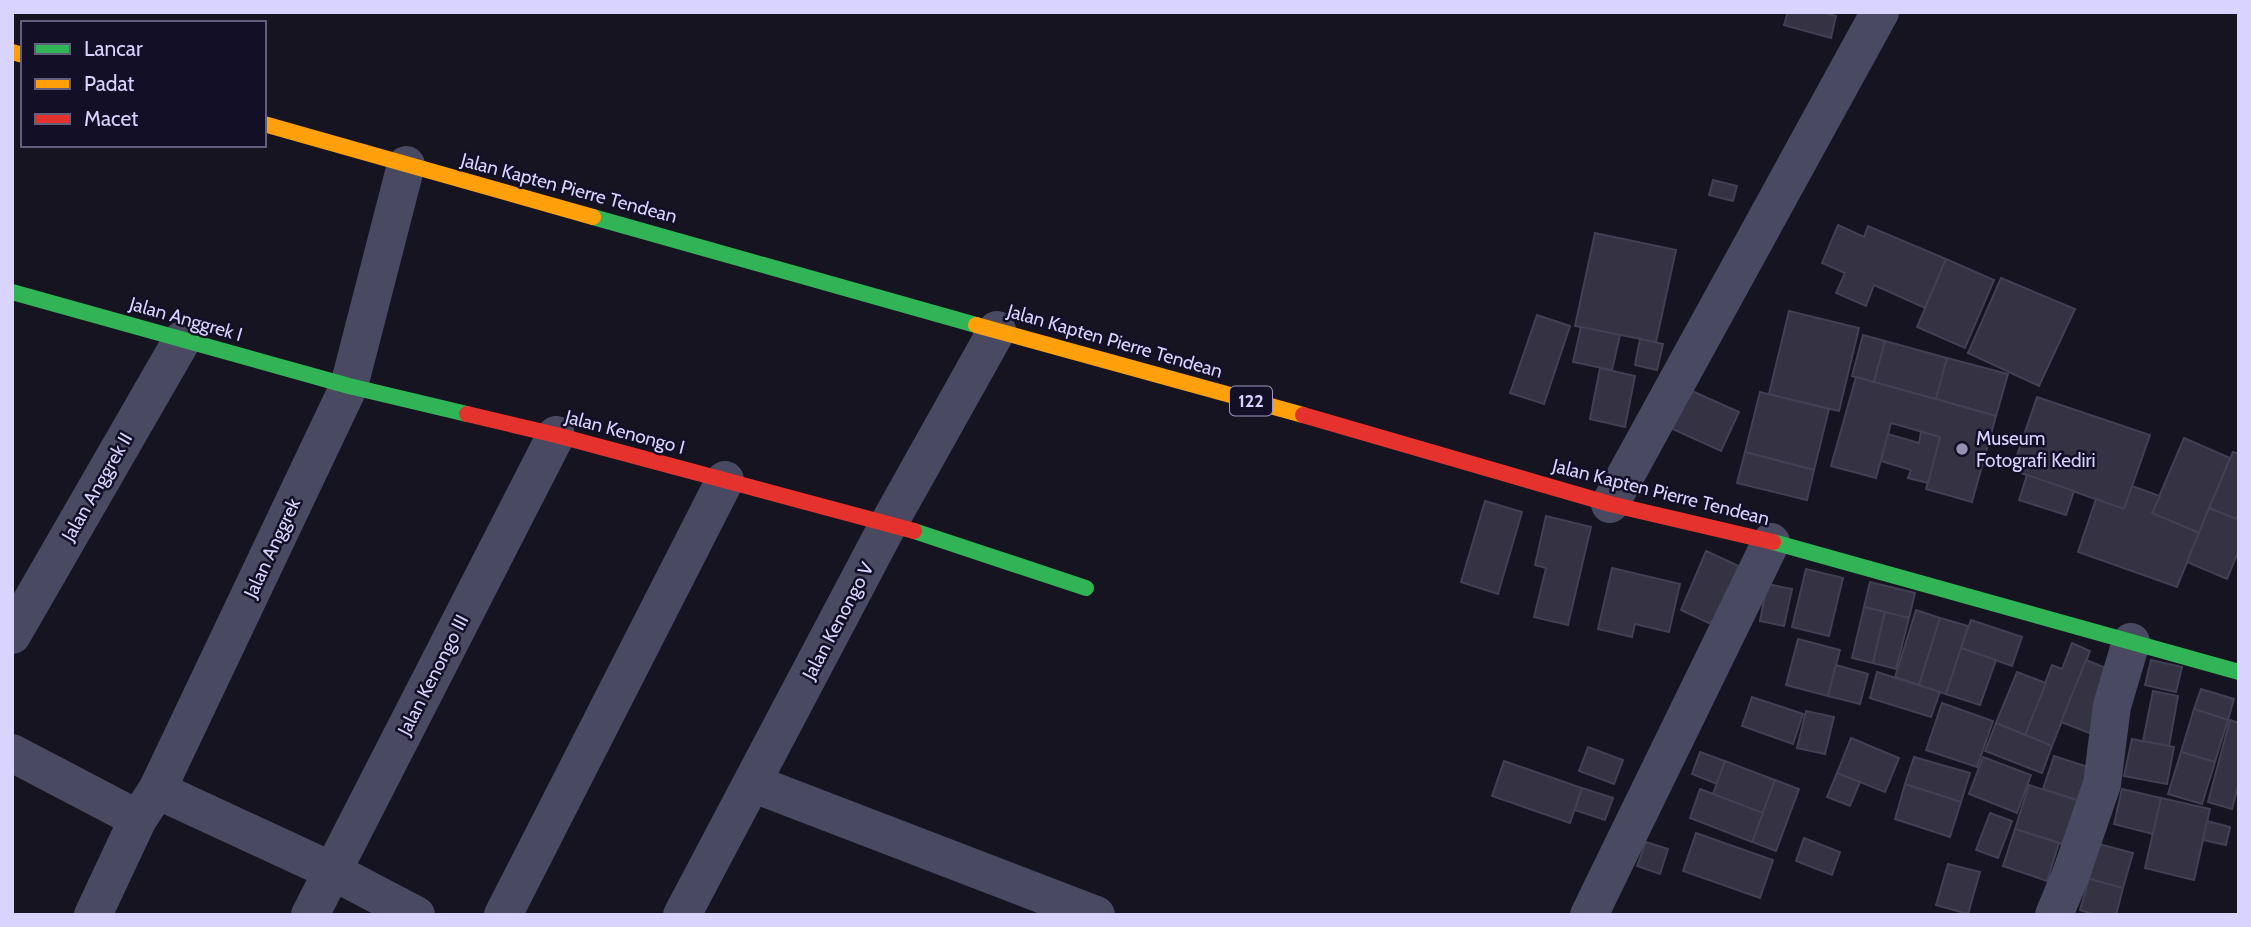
<svg xmlns="http://www.w3.org/2000/svg" width="2251" height="927" viewBox="0 0 2251 927" font-family="Cabin,sans-serif">
	<style>
		.building { fill: #343243; stroke: #433f54; stroke-width: 2 }
		.lines { fill: none; stroke-linecap: round; stroke-linejoin: round }
		.street { stroke: #4a4962; stroke-width: 38 }
		.fast { stroke: #30b455; stroke-width: 16 }
		.slow { stroke: #ff9f0a; stroke-width: 16 }
		.jam { stroke: #e5322d; stroke-width: 16 }
		.poi-dot { fill: #9591b1; stroke: #130f26; stroke-width: 2.5 }
		.labels { text-anchor: middle; dominant-baseline: central; stroke-width: 5; stroke-linejoin: round; paint-order: stroke }
		.shield { fill: #130f26; stroke: #9e99be; stroke-width: 2 }
		.shield-label { font-size: 18px; font-weight: bold; fill: #d9d4ff }
		.street-label { font-size: 19px; fill: #d9d4ff; stroke: #130f26 }
		.poi-label { font-size: 19px; fill: #d9d4ff; stroke: #130f26; text-anchor: start }
	</style>
	<rect width="100%" height="100%" fill="#161421"/>
	<g class="building">
		<path d="M1788,12H1822L1836,16L1831,38L1784,25Z"/>
		<path d="M1713,180L1737,186L1733,201L1709,195Z"/>
		<path d="M1838,225L1864,237L1868,226L1946,259L1925,308L1874,285L1866,306L1836,293L1845,273L1822,263Z"/>
		<path d="M1595,233L1676,250L1656,342L1575,326Z"/>
		<path d="M1946,259L1994,280L1965,348L1917,327Z"/>
		<path d="M2001,278L2075,309L2039,386L1968,353Z"/>
		<path d="M1789,311L1859,328L1839,411L1769,394Z"/>
		<path d="M1537,315L1570,326L1544,404L1510,393Z"/>
		<path d="M1581,327L1620,335L1612,370L1573,362Z"/>
		<path d="M1863,335L1885,341L1874,382L1852,376Z"/>
		<path d="M1640,339L1663,344L1657,370L1635,365Z"/>
		<path d="M1885,341L1947,358L1936,399L1874,382Z"/>
		<path d="M1947,358L2008,374L1996,416L1936,399Z"/>
		<path d="M1600,368L1635,376L1625,427L1590,419Z"/>
		<path d="M1856,377L1996,416L1972,502L1926,489L1940,437L1891,423L1876,478L1831,466Z"/>
		<path d="M1683,387L1739,412L1721,451L1666,426Z"/>
		<path d="M1760,392L1829,409L1814,470L1745,452Z"/>
		<path d="M2037,397L2150,435L2124,509L2012,470Z"/>
		<path d="M1921,432L1940,437L1928,483L1908,478L1911,470L1881,461L1888,434L1919,443Z"/>
		<path d="M2184,438L2230,458L2199,533L2152,513Z"/>
		<path d="M1745,452L1814,470L1807,500L1737,483Z"/>
		<path d="M2233,452L2239,454V513L2236,519L2209,508Z"/>
		<path d="M2027,475L2074,491L2066,515L2019,500Z"/>
		<path d="M2132,486L2160,496L2152,513L2199,533L2177,587L2078,552L2096,499L2124,509Z"/>
		<path d="M1485,501L1522,512L1498,594L1461,582Z"/>
		<path d="M2209,508L2239,520V550L2227,579L2187,562Z"/>
		<path d="M1546,516L1591,527L1568,625L1534,617L1546,568L1535,565Z"/>
		<path d="M1706,551L1741,567L1715,626L1681,610Z"/>
		<path d="M1612,568L1680,584L1669,632L1635,624L1632,637L1598,629Z"/>
		<path d="M1806,569L1843,578L1829,636L1792,627Z"/>
		<path d="M1870,582L1915,593L1909,618L1864,607Z"/>
		<path d="M1767,584L1792,589L1784,626L1760,621Z"/>
		<path d="M1864,607L1885,612L1873,663L1852,658Z"/>
		<path d="M1916,610L1940,618L1919,685L1895,677Z"/>
		<path d="M1885,612L1909,618L1896,669L1873,663Z"/>
		<path d="M1940,618L1968,626L1946,694L1919,685Z"/>
		<path d="M1971,620L2022,637L2012,666L1961,648Z"/>
		<path d="M1798,639L1840,650L1828,696L1786,685Z"/>
		<path d="M2072,643L2090,651L2052,746L2025,735L2052,665L2062,669Z"/>
		<path d="M1961,648L1996,660L1980,705L1946,694Z"/>
		<path d="M2086,660L2116,672L2092,734L2061,722Z"/>
		<path d="M2151,660L2182,667L2176,692L2145,685Z"/>
		<path d="M1836,665L1868,674L1860,704L1828,696Z"/>
		<path d="M1877,672L1940,692L1931,717L1870,698Z"/>
		<path d="M2017,672L2046,683L2025,735L1996,723Z"/>
		<path d="M2201,689L2234,699L2228,720L2194,709Z"/>
		<path d="M2153,691L2178,696L2169,746L2143,741Z"/>
		<path d="M1752,697L1803,714L1793,744L1742,726Z"/>
		<path d="M1942,703L1993,721L1977,767L1926,750Z"/>
		<path d="M2194,709L2228,720L2215,762L2181,752Z"/>
		<path d="M1806,711L1834,717L1825,754L1797,748Z"/>
		<path d="M2230,720L2239,723V782L2232,809L2208,802Z"/>
		<path d="M1996,723L2052,746L2042,773L1985,751Z"/>
		<path d="M1851,738L1899,758L1885,792L1837,773Z"/>
		<path d="M2132,739L2174,747L2167,784L2124,776Z"/>
		<path d="M1588,747L1623,760L1614,784L1579,771Z"/>
		<path d="M1700,752L1725,761L1717,784L1692,774Z"/>
		<path d="M2181,752L2215,762L2202,804L2168,794Z"/>
		<path d="M2054,756L2097,770L2087,803L2043,789Z"/>
		<path d="M1914,757L1970,773L1961,802L1905,784Z"/>
		<path d="M1983,757L2031,775L2017,813L1969,794Z"/>
		<path d="M1504,761L1582,788L1570,823L1492,796Z"/>
		<path d="M1725,761L1775,780L1763,813L1713,794Z"/>
		<path d="M1837,773L1860,782L1850,806L1827,797Z"/>
		<path d="M1775,780L1799,789L1776,851L1752,842Z"/>
		<path d="M1905,784L1961,802L1950,837L1895,819Z"/>
		<path d="M2029,785L2089,804L2075,848L2015,829Z"/>
		<path d="M1582,788L1613,798L1605,820L1575,810Z"/>
		<path d="M1700,789L1763,813L1752,842L1690,818Z"/>
		<path d="M2122,789L2161,798L2153,834L2114,824Z"/>
		<path d="M2161,798L2210,809L2194,880L2145,868Z"/>
		<path d="M1990,813L2012,821L1998,858L1976,850Z"/>
		<path d="M2207,821L2230,827L2226,845L2203,840Z"/>
		<path d="M2015,829L2059,843L2047,881L2003,866Z"/>
		<path d="M1696,833L1773,860L1760,898L1683,871Z"/>
		<path d="M1804,838L1840,852L1832,875L1796,861Z"/>
		<path d="M1646,842L1668,849L1660,874L1637,866Z"/>
		<path d="M2099,844L2133,853L2123,888L2089,879Z"/>
		<path d="M1948,864L1980,872L1968,914L1936,905Z"/>
		<path d="M2089,879L2123,888L2116,915H2096L2080,910Z"/>
	</g>
	<g class="lines">
		<g class="street">
			<path d="M1610,504L1880,12"/>
			<path d="M12,635L182,340"/>
			<path d="M12,753L138,819"/>
			<path d="M752,783L1096,915"/>
			<path d="M157,790L332,871L416,915"/>
			<path d="M93,915L138,819L157,790L349,386L406,165"/>
			<path d="M310,915L556,435"/>
			<path d="M503,915L725,480"/>
			<path d="M682,915L889,523L997,330"/>
			<path d="M1589,915L1771,542"/>
			<path d="M2054,915L2071,874L2102,784L2112,706L2131,642"/>
		</g>
		<g class="fast">
			<path d="M593,217L976,325"/>
			<path d="M12,292L349,386L467,414"/>
			<path d="M914,531L1086,588"/>
			<path d="M1773,542L2239,672"/>
		</g>
		<g class="slow">
			<path d="M12,52L23,55"/>
			<path d="M264,124L593,217"/>
			<path d="M976,325L1303,415"/>
		</g>
		<g class="jam">
			<path d="M467,414L556,435L914,531"/>
			<path d="M1303,415L1610,504L1773,542"/>
		</g>
	</g>
	<circle class="poi-dot" cx="1962" cy="449" r="7"/>
	<g class="labels">
		<rect class="shield" x="1230" y="386.5" width="42" height="29" rx="5"/>
		<g class="shield-label">
			<text x="1251" y="401">122</text>
		</g>
		<g class="street-label">
			<text transform="translate(569 188) rotate(15)">Jalan Kapten Pierre Tendean</text>
			<text transform="translate(186 319) rotate(16)">Jalan Anggrek I</text>
			<text transform="translate(1115 341) rotate(16)">Jalan Kapten Pierre Tendean</text>
			<text transform="translate(625 432) rotate(15)">Jalan Kenongo I</text>
			<text transform="translate(97 487) rotate(-60)">Jalan Anggrek II</text>
			<text transform="translate(1661 492) rotate(14)">Jalan Kapten Pierre Tendean</text>
			<text transform="translate(272 548) rotate(-65)">Jalan Anggrek</text>
			<text transform="translate(838 621) rotate(-62)">Jalan Kenongo V</text>
			<text transform="translate(433 675) rotate(-63)">Jalan Kenongo III</text>
		</g>
		<g class="poi-label">
			<text x="1976" y="438">Museum<tspan x="1976" dy="22">Fotografi Kediri</tspan></text>
		</g>
	</g>
	<rect width="2251" height="927" fill="none" stroke="#d9d4ff" stroke-width="28"/>
	<rect x="21" y="21" width="245" height="126" fill="#130f26" stroke="#625e7d" stroke-width="2"/>
	<rect x="35" y="44" width="35" height="10" fill="#30b455" stroke="#625e7d" stroke-width="2"/>
	<text x="84" y="56" font-size="21" fill="#d9d4ff">Lancar</text>
	<rect x="35" y="79" width="35" height="10" fill="#ff9f0a" stroke="#625e7d" stroke-width="2"/>
	<text x="84" y="91" font-size="21" fill="#d9d4ff">Padat</text>
	<rect x="35" y="114" width="35" height="10" fill="#e5322d" stroke="#625e7d" stroke-width="2"/>
	<text x="84" y="126" font-size="21" fill="#d9d4ff">Macet</text>
</svg>
